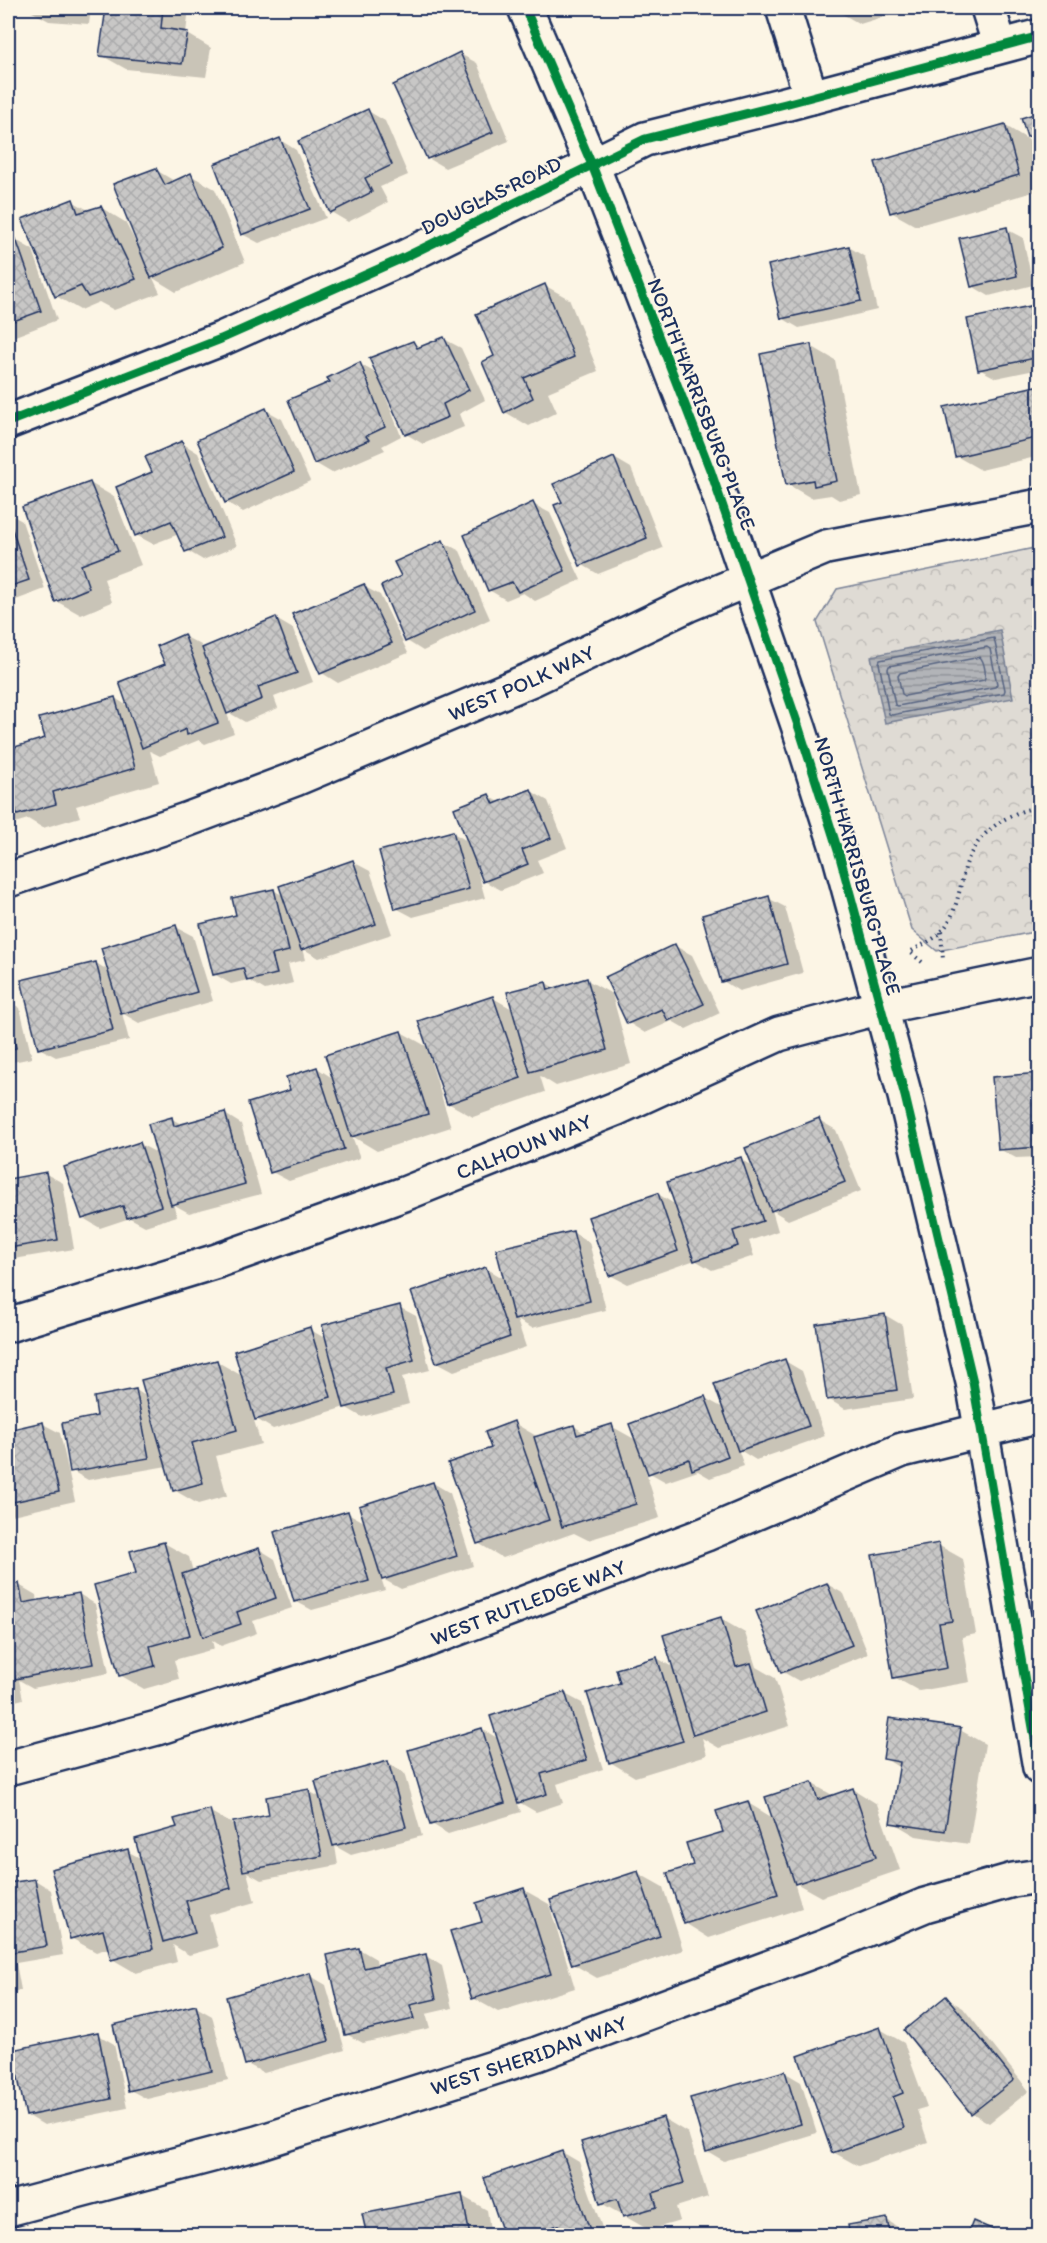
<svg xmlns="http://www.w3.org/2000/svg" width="1047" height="2243" viewBox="0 0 1047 2243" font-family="Itim,sans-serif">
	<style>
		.park { fill: url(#park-crowns); stroke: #7d8599; stroke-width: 1.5 }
		.water { fill: url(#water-rules); stroke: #767f94; stroke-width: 1.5 }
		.shadow { fill: #0003 }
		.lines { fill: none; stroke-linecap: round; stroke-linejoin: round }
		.shore { stroke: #576482; stroke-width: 1.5 }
		.building { fill: url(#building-cross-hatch); stroke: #1b2f5e; stroke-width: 1.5 }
		.minor-casing { stroke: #1b2f5e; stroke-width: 38 }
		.path { stroke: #1b2f5e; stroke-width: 4; stroke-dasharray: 1.5 4.5; stroke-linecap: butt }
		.minor { stroke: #fcf5e5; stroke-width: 33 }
		.cycleway-casing { stroke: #fcf5e5; stroke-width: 13 }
		.cycleway { stroke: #00873e; stroke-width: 9 }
		.labels { text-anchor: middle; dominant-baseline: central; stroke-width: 4.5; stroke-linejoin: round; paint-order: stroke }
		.street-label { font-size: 21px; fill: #1b2f5e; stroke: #fcf5e5 }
	</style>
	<defs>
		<pattern id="park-crowns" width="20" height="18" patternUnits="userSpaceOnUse" patternTransform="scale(1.5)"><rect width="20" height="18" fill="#dfdbd4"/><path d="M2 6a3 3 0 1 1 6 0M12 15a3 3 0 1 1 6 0" fill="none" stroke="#bfbcb8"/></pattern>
		<pattern id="water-rules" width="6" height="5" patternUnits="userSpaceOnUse" patternTransform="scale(1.5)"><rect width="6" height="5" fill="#b2b4b8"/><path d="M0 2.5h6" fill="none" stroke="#909399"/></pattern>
		<pattern id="building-cross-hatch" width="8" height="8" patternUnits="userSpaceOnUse" patternTransform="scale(1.5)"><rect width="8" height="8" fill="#c8c7c6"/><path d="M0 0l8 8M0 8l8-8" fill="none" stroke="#ababac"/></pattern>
	</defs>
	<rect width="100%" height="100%" fill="#fcf5e5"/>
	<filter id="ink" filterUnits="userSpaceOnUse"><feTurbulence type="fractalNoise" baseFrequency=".0167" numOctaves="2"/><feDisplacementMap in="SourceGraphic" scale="12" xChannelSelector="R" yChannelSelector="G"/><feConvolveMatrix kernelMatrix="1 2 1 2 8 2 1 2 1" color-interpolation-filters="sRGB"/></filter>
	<g filter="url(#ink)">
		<path class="park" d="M1039,547V931L937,951L912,930L817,622L837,589Z"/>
		<path class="water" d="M1000,630L1013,698L885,723L871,656Z"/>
		<g class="shadow">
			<path d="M25,8H91L89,24L49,21Z"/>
			<path d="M107,8H189L186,33L211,48L206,77L126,69L101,55Z"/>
			<path d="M832,8H912L860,24Z"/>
			<path d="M460,54L477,63L509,141L445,168L428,158Z"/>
			<path d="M368,111L385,121L408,175L380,187L388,202L348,222L331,212Z"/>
			<path d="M1004,125L1029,140L1040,176V190L916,226L891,212Z"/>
			<path d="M280,140L296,150L326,218L259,243L242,234Z"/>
			<path d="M156,170L176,182L190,175L215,189L245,262L176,292L153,278L160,293L114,310L99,302L80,310L56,296L72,201L90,211L100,207L125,222L135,241L137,240Z"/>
			<path d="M1006,229L1023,238L1033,285L989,296L972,286Z"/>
			<path d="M16,240L33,250L57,320L10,338L12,342L8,344V244Z"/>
			<path d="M849,247L865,257L877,310L799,328L782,318Z"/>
			<path d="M544,285L569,299L598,371L548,392L557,412L529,426L505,412L496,357Z"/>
			<path d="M1040,306V369L996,378L979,369Z"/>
			<path d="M444,339L461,348L485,400L459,414L464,427L423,444L406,434L384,386L382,387L401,436L382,446L385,450L332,473L315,463L290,401L332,383L360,364L379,375L413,343L422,348Z"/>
			<path d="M811,346L835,360L861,495L839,500L831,495L811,498L787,484Z"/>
			<path d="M1040,387V456L981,470L956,456Z"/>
			<path d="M266,410L282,419L310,481L243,512L226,502Z"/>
			<path d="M182,443L198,453L237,546L203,560L186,550L179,534L153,544L136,535L154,473Z"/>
			<path d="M614,458L631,468L663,548L598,574L581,564L564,503Z"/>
			<path d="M90,483L114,497L141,565L104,579L112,602L81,615L56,601Z"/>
			<path d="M533,504L550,513L581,580L535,601L523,593L506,600L489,590Z"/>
			<path d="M8,513L22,521L45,589L8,603Z"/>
			<path d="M443,542L460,551L490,619L423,651L407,641L403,576Z"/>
			<path d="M363,586L380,595L408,653L338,683L322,673Z"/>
			<path d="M8,603L14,622L8,624Z"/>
			<path d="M276,619L293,629L313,682L274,697L278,708L245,722L226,711L234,733L205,744L199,740L160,756L150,751L159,782L76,806L80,817L43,828L28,819L8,825V750L47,739L115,698L129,707L167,665L184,636L201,645L202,649Z"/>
			<path d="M531,791L548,801L567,848L537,860L543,873L501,890L484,881L479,868L477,869L485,898L413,917L396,908L453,833L469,842L489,796L501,803Z"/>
			<path d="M353,862L370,871L392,934L319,958L302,948L305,960L288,964L293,983L265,990L248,980L231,984L214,974L238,916L273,890L284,896Z"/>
			<path d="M768,898L785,907L803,973L739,991L723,981Z"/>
			<path d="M176,927L193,936L213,1001L139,1023L122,1013L129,1040L56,1057L39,1048L96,963L109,971Z"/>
			<path d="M675,946L692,955L720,1013L686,1029L672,1021L645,1033L629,1023L607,977Z"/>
			<path d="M587,980L612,994L631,1064L556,1086L540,1076L545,1092L473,1117L448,1103L493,998L514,1010L546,983L556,989Z"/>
			<path d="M8,1001L20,1008L32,1058L8,1063Z"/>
			<path d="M401,1032L426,1046L451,1127L377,1151L352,1136L360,1158L289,1181L272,1172L292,1091L317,1068L334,1079Z"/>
			<path d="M1040,1075V1157L1016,1158L999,1149Z"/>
			<path d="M8,1076L10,1087L8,1088Z"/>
			<path d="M225,1114L241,1124L261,1194L189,1213L173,1204L177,1216L145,1226L130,1218L100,1228L83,1218L140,1144L159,1154L172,1119L183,1125Z"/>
			<path d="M819,1120L836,1130L861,1191L788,1220L772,1210L778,1231L749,1241L754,1256L712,1270L695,1260L627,1284L610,1275L658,1194L676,1205L740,1159L754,1167Z"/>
			<path d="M46,1174L63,1183L74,1249L8,1260V1181Z"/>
			<path d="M572,1232L589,1242L606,1310L532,1328L517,1320L526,1347L454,1371L437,1362L486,1268L506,1280Z"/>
			<path d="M399,1307L416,1316L430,1370L402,1377L409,1404L362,1417L345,1407L273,1429L253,1417L261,1444L216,1456L227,1496L198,1504L174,1490L167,1466L88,1480L72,1471L99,1418L136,1390L147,1397L216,1361L244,1377L309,1329L328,1340Z"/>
			<path d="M885,1315L902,1325L913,1399L845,1409L828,1399Z"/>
			<path d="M785,1361L802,1371L825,1436L756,1460L738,1449L744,1466L710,1478L698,1471L666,1482L650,1473L644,1459H642L660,1518L588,1540L574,1533L503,1558L478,1543L493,1449L514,1423L538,1437L574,1426L586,1434L611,1426L638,1441L705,1398L725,1409Z"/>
			<path d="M43,1424L60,1433L75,1501L8,1516V1432Z"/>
			<path d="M433,1483L450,1493L473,1566L401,1589L381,1578L385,1590L312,1610L295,1601L348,1513L366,1523Z"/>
			<path d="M164,1543L189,1557L193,1572L259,1549L275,1559L292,1608L253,1621L257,1633L221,1646L212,1640L214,1649L174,1660L179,1679L144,1689L120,1675L138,1574Z"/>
			<path d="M938,1545L963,1559L976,1634L962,1637L970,1682L919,1691L894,1677Z"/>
			<path d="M827,1584L844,1594L868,1654L799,1681L783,1672Z"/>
			<path d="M19,1585L36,1595L37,1602L79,1594L95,1604L109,1673L33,1688L19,1680L23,1699L8,1703V1587Z"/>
			<path d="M721,1619L745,1633L756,1667L775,1678L790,1726L719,1748L702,1738L707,1755L635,1777L610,1762L657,1658L674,1668Z"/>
			<path d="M565,1694L582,1703L603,1769L557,1784L563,1803L536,1812L517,1801L521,1812L448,1834L432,1824L482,1729L499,1739Z"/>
			<path d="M960,1730L985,1744L969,1844L916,1836L892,1822L900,1768L884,1758Z"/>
			<path d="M387,1763L404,1773L422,1836L351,1855L335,1846L338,1865L261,1880L247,1872L255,1902L209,1915L218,1947L189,1955L173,1945L177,1962L136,1973L112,1959L109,1948L96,1952L71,1938L127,1851L142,1859L178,1828L209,1811L236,1826L271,1816L309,1791L321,1798Z"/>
			<path d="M811,1783L834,1796L853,1789L877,1804L900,1870L821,1897L794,1882L802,1908L709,1938L685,1923L695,1866L748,1803L773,1818Z"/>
			<path d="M638,1873L663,1887L683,1950L597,1978L573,1964Z"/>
			<path d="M35,1880L51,1890L63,1955L16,1963L21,1990L8,1993V1885Z"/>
			<path d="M524,1890L549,1904L575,1988L498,2012L473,1998L484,1923Z"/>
			<path d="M359,1949L376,1959L377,1966L426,1956L442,1966L452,2008L426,2014L430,2028L363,2043L346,2034Z"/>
			<path d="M309,1975L326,1985L345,2050L264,2073L247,2064Z"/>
			<path d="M946,1998L963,2008L1029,2091L989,2123L972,2113L906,2030Z"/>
			<path d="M196,2007L212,2016L228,2080L147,2099L130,2090Z"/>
			<path d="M880,2029L904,2043L927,2107L917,2110L928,2142L858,2166L833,2152Z"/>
			<path d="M97,2034L114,2044L127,2108L44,2125L27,2115Z"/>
			<path d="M784,2072L801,2082L817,2133L724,2161L707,2151Z"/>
			<path d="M663,2118L688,2133L708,2197L676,2207L680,2221L649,2230L601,2203Z"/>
			<path d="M8,2119L12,2140H8Z"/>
			<path d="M562,2152L579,2162L605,2236H506Z"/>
			<path d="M462,2196L487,2210L491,2236H368Z"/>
			<path d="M887,2220L911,2236H852Z"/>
		</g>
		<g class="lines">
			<g class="shore">
				<path d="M994,638L1005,690L1004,693L892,715L889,714L879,663L880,660Z"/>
				<path d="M987,647L990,649L997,684L995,687L898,706L895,705L888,669L889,666Z"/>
				<path d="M980,657C984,661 987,675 984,680L905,696L902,694L898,676L900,673Z"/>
			</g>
		</g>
		<g class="building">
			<path d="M23,8H65V11Z"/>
			<path d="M106,8H163L161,28L188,32L182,64L99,56Z"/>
			<path d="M460,52L493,132L427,159L393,85Z"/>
			<path d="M368,109L392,165L365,178L372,192L330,213L298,141Z"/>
			<path d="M1040,112V157L1033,135L1027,137L1021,118Z"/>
			<path d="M1005,124L1019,175L890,213L875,162Z"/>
			<path d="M280,138L310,209L241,235L214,164Z"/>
			<path d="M156,168L165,185L191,173L222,248L151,278L113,184Z"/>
			<path d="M73,199L78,213L101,206L136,279L88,297L81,286L55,297L22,219Z"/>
			<path d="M1007,227L1017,276L971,287L959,238Z"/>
			<path d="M16,239L41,311L8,323V242Z"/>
			<path d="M849,246L861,301L781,319L768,265Z"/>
			<path d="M545,284L574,357L524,378L533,398L504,413L482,362L494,356L476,314Z"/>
			<path d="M1040,304V357L978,370L967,319Z"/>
			<path d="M444,337L469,390L443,404L448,417L405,435L369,358L413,341L417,348Z"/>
			<path d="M811,344L837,481L814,486L813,480L786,485L760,354Z"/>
			<path d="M360,362L385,427L366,436L369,440L314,464L288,400L330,382L327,378Z"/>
			<path d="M1040,385V437L955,457L944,407Z"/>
			<path d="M266,408L294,472L225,503L197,440Z"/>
			<path d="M182,441L222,537L185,552L171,521L135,536L116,487L152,472L145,457Z"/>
			<path d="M614,457L647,538L580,566L554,505L562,502L553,484Z"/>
			<path d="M90,482L118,551L81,565L89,588L55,602L22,507Z"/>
			<path d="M533,502L565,571L518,592L512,582L488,591L464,535Z"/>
			<path d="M8,517L29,580L8,587Z"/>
			<path d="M443,540L475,610L405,642L381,586L401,576L394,562Z"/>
			<path d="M364,584L392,643L320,674L292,614Z"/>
			<path d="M276,617L297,673L258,687L262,699L227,714L202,648Z"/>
			<path d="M184,634L218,723L187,735L186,729L142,748L119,682L165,664L157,646Z"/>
			<path d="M115,697L135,768L53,792L56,804L17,815L14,803L8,805V749L45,738L39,718Z"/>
			<path d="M531,789L551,838L522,850L528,864L483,882L454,808L489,794L494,804Z"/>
			<path d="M453,831L469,889L395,909L379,851Z"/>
			<path d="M353,860L376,924L301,950L279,886Z"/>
			<path d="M274,889L289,951L272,955L277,974L247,981L243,968L213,975L200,924L236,915L232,898Z"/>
			<path d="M769,896L787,964L721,982L702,915Z"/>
			<path d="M176,925L197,992L121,1014L101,948Z"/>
			<path d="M675,944L704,1004L668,1021L662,1009L627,1024L605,977Z"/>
			<path d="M96,962L113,1030L38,1049L21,980Z"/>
			<path d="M587,978L607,1050L530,1072L507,992L546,982L548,990Z"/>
			<path d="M493,996L521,1078L447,1104L418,1021Z"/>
			<path d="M8,1015L16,1048L8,1050Z"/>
			<path d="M401,1031L428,1114L351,1137L325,1055Z"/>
			<path d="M317,1067L344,1149L270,1173L248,1103L290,1090L286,1077Z"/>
			<path d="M1040,1073V1147L998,1150L992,1077Z"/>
			<path d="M225,1112L245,1184L171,1205L148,1124L172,1117L174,1126Z"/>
			<path d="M819,1118L845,1182L771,1211L745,1148Z"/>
			<path d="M140,1142L161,1206L127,1218L123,1206L82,1219L64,1167Z"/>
			<path d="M741,1157L763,1221L733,1231L738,1246L694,1261L667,1182Z"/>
			<path d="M46,1172L58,1240L8,1248V1179Z"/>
			<path d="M658,1193L678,1251L609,1276L588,1217Z"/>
			<path d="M573,1231L590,1301L514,1320L496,1249Z"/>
			<path d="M486,1267L510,1337L436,1363L411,1292Z"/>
			<path d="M400,1305L414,1360L386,1368L393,1395L344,1408L322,1325Z"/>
			<path d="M885,1314L897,1390L827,1400L816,1324Z"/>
			<path d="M310,1327L331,1397L255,1420L234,1351Z"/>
			<path d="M785,1359L809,1426L738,1451L714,1384Z"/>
			<path d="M217,1360L237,1430L192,1443L203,1483L173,1491L141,1380Z"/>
			<path d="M136,1389L149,1458L70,1472L62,1423L97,1416L94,1397Z"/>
			<path d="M705,1396L728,1456L692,1470L689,1459L648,1474L629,1424Z"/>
			<path d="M514,1421L549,1520L477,1544L448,1463L491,1448L485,1432Z"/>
			<path d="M43,1422L59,1492L8,1503V1430Z"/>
			<path d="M612,1424L636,1504L562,1527L534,1437L574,1425L577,1435Z"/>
			<path d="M433,1482L457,1556L382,1580L359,1506Z"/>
			<path d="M348,1511L369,1581L294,1602L274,1532Z"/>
			<path d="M164,1542L190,1635L150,1646L155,1666L119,1676L94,1585L136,1573L130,1551Z"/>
			<path d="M939,1543L952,1621L939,1623L947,1668L893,1678L872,1555Z"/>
			<path d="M259,1548L276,1598L237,1612L241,1624L203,1637L182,1574Z"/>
			<path d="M19,1583L23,1603L79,1593L93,1664L15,1679L8,1642V1586Z"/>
			<path d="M827,1583L852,1645L781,1673L756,1611Z"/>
			<path d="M721,1617L736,1667L751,1663L766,1712L693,1735L663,1635Z"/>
			<path d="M657,1657L683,1741L609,1763L587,1693L620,1683L616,1669Z"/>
			<path d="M565,1692L587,1760L541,1774L547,1794L518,1803L490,1716Z"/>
			<path d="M889,1718L961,1728L945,1831L890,1823L900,1762L883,1759Z"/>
			<path d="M482,1728L505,1803L430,1825L408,1750Z"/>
			<path d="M388,1761L406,1827L333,1846L315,1781Z"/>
			<path d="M812,1782L818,1800L853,1788L876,1857L795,1884L765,1797Z"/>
			<path d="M309,1789L322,1856L243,1871L233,1822L269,1815L266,1797Z"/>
			<path d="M748,1801L778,1894L684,1924L667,1873L693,1865L686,1843L723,1832L716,1811Z"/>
			<path d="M210,1809L231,1888L186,1901L195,1933L163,1942L135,1839L177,1827L174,1819Z"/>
			<path d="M128,1849L153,1949L111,1960L103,1930L70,1939L51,1869Z"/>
			<path d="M638,1871L660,1936L572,1965L550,1900Z"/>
			<path d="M35,1879L47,1946L8,1953V1883Z"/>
			<path d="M524,1888L551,1974L472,1999L450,1931L482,1922L476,1903Z"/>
			<path d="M359,1948L364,1968L426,1954L436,1999L410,2005L414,2019L345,2035L327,1955Z"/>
			<path d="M310,1973L329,2041L245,2065L226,1997Z"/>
			<path d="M946,1996L1014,2080L971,2114L904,2030Z"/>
			<path d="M196,2005L212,2071L128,2091L113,2025Z"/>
			<path d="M880,2027L903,2093L893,2097L904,2128L832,2153L798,2056Z"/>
			<path d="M98,2032L111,2099L26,2116L12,2050Z"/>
			<path d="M785,2071L801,2124L706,2152L690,2098Z"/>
			<path d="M663,2117L684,2183L653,2193L657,2207L623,2217L617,2199L600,2204L581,2142Z"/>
			<path d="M562,2151L590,2230L573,2236H562L558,2225L526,2236H504L484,2178Z"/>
			<path d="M462,2194L470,2236H367L362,2214Z"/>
			<path d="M887,2218L890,2236H850L848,2225Z"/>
			<path d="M973,2221L1008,2236H967Z"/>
			<path d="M349,2229L351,2236H314Z"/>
		</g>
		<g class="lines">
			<g class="minor-casing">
				<g id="minor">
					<path d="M525,8L592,165L711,472L799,728L840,857L905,1096L973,1382L1040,1768"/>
					<path d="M783,8L811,97"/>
					<path d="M988,8L1000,46"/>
					<path d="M8,422L221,339L403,258L645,139L785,104L1040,36"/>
					<path id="s1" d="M8,880L186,820L295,779L532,679L687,605L826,547L1040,506"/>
					<path id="s2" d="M8,1325L217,1261L404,1194L615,1109L779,1034L881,1007L1040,974"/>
					<path id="s3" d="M8,1768L157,1728L398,1651L706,1534L902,1450L1040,1416"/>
					<path id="s4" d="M8,2209L257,2143L537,2054L824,1947L925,1905L1013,1880L1040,1876"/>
				</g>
			</g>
			<g class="path">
				<path d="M941,932L943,960"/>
				<path d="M922,962L910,952C919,946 934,940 941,932C957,915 959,889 965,868C974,835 1007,811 1040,807"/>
			</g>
			<use href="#minor" class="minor"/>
			<g class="cycleway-casing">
				<g id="cycleway">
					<path d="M525,8L592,165L711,472L799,728L840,857L905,1096L973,1382L1040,1768"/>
					<path d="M8,422L221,339L403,258L645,139L785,104L1040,36"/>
				</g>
			</g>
			<use href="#cycleway" class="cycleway"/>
		</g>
	</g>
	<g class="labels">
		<g class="street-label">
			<text transform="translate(491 195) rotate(-26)">DOUGLAS ROAD</text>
			<text transform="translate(702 404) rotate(69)">NORTH HARRISBURG PLACE</text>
			<text stroke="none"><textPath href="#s1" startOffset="550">WEST POLK WAY</textPath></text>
			<text transform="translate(858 866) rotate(74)">NORTH HARRISBURG PLACE</text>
			<text stroke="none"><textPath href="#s2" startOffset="546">CALHOUN WAY</textPath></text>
			<text stroke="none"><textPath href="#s3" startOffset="546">WEST RUTLEDGE WAY</textPath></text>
			<text stroke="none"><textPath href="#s4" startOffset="543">WEST SHERIDAN WAY</textPath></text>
		</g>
	</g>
	<rect width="1047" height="2243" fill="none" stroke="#fcf5e5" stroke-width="30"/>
	<rect x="15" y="15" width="1017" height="2213" fill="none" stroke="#1b2f5e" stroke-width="2" filter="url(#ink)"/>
</svg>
